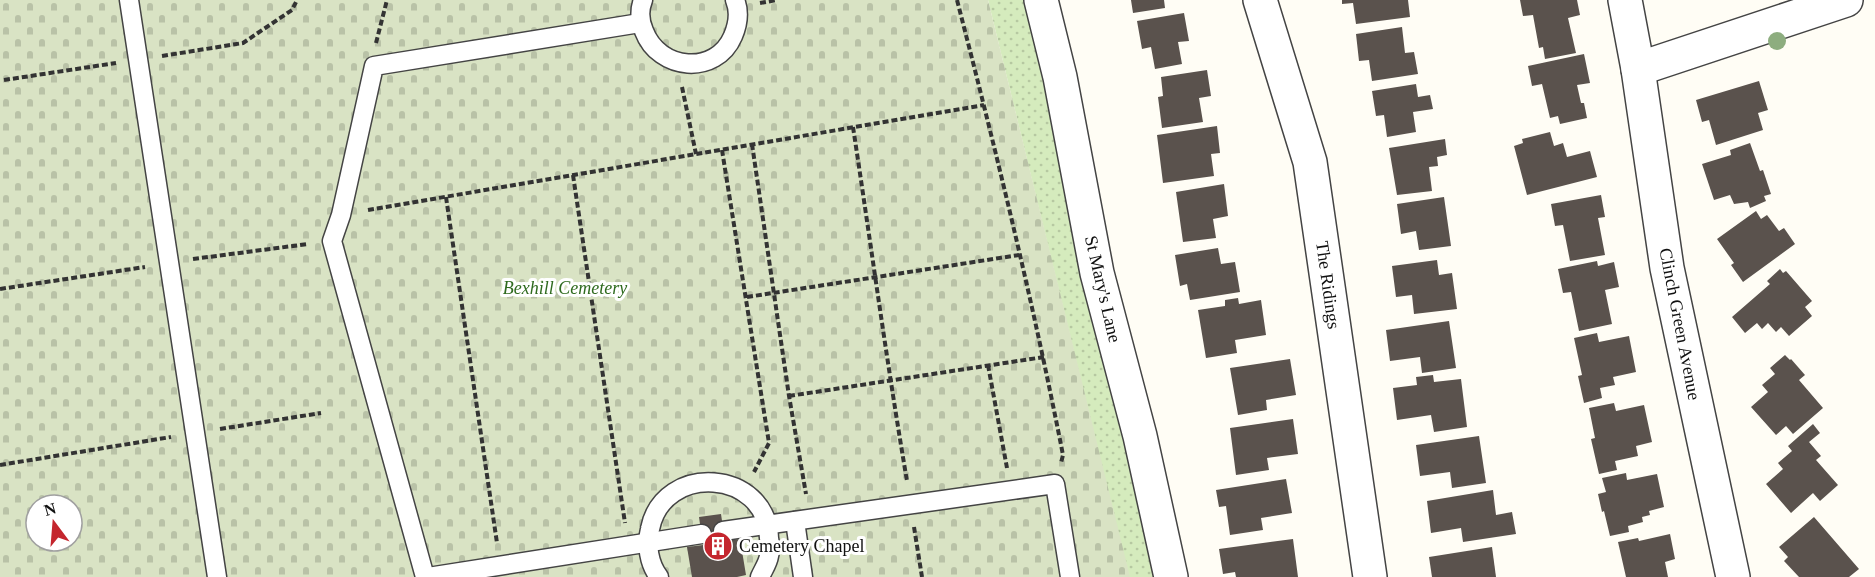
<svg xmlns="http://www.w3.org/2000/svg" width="1875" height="577" viewBox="0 0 1875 577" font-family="'Times New Roman',serif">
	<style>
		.grass { fill: url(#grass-dots) }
		.cemetery { fill: url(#cemetery-stones); fill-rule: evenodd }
		.building { fill: #5a524d }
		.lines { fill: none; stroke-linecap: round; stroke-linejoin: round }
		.lane-casing { stroke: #444; stroke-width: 21 }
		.street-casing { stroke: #444; stroke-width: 36 }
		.path { stroke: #333; stroke-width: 4; stroke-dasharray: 6 3; stroke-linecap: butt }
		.lane { stroke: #fff; stroke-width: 18 }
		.street { stroke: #fff; stroke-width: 33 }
		.tree { fill: #8dad7f }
		.labels { text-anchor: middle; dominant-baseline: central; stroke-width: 6; stroke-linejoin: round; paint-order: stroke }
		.street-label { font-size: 18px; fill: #111; stroke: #fff }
		.park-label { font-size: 18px; font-style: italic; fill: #2f6b1f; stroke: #fff }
		.poi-label { font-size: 18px; fill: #111; stroke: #fff; text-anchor: start }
	</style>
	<defs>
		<pattern id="grass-dots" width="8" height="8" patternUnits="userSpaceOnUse" patternTransform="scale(1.5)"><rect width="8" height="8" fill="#d5ebbd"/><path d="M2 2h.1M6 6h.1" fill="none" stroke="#b6c8a1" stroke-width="1.8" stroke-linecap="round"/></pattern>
		<pattern id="cemetery-stones" width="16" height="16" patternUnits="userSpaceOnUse" patternTransform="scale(1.5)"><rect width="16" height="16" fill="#d9e3c4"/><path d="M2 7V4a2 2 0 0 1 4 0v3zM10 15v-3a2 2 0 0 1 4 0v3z" fill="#b9c2a7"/></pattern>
	</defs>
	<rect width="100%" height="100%" fill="#fffdf5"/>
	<path class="grass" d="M988,0H1026L1126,439L1156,577H1129Z"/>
	<path class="cemetery" d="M0,0H988L1130,577H0ZM36,505H72V541H36Z"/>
	<g class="building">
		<path d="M1131,0H1164L1165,8L1133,13Z"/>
		<path d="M1342,0H1408L1410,17L1356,24L1353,3L1342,4Z"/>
		<path d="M1520,0H1577L1580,15L1568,18L1576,53L1545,59L1543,47L1539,48L1533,15L1523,16Z"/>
		<path d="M1184,13L1189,41L1178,42L1182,64L1155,69L1151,47L1142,49L1137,21Z"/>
		<path d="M1402,27L1405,53L1414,52L1418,74L1372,81L1369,60L1359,61L1356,34Z"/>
		<path d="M1584,54L1590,83L1577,85L1581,103H1584L1587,118L1560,124L1558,116L1550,118L1542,84L1532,86L1528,66Z"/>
		<path d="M1207,70L1211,96L1199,98L1203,122L1162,128L1158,97L1163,96L1161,77Z"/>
		<path d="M1759,81L1768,110L1758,113L1763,130L1716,145L1709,120L1702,122L1696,100Z"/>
		<path d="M1416,84L1418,97L1430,95L1433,109L1413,112L1416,132L1387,137L1384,115L1376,116L1372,91Z"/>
		<path d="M1217,126L1220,153L1211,154L1214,176L1163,183L1157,135Z"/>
		<path d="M1550,132L1554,146L1563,143L1567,157L1590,151L1597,177L1527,195L1514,146L1523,143L1522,139Z"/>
		<path d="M1445,139L1447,155L1437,157L1438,166L1429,167L1432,191L1397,195L1389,148Z"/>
		<path d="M1750,143L1760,171L1763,170L1771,194L1764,196L1766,201L1750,208L1748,202L1734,204L1730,195L1714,200L1702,164L1731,155L1730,150Z"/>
		<path d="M1224,184L1228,216L1213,219L1216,238L1183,242L1176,192Z"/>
		<path d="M1601,195L1605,217L1598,218L1605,255L1570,261L1563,225L1555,226L1551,204Z"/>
		<path d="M1444,197L1451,246L1419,250L1416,231L1401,234L1397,204Z"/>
		<path d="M1756,211L1761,219L1767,215L1779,231L1784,228L1795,244L1743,282L1731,265L1734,263L1717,239Z"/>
		<path d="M1218,248L1221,264L1235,262L1240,292L1190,300L1187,284L1180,286L1175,255Z"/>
		<path d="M1437,260L1439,275L1452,273L1457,309L1414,314L1412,295L1396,297L1392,266Z"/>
		<path d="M1597,261L1598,266L1614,262L1619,287L1605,290L1612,324L1579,331L1571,292L1563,293L1558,269Z"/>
		<path d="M1780,269L1783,273L1786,271L1812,301L1805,307L1812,316L1789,336L1781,327L1776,332L1768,323L1762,329L1757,323L1745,333L1732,317L1770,284L1767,281Z"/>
		<path d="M1238,298L1239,304L1261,300L1266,335L1235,340L1237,353L1206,358L1198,310L1225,306V300Z"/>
		<path d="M1449,321L1456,368L1422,373L1420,357L1390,361L1386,330Z"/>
		<path d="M1597,333L1599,342L1629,336L1636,372L1613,377L1615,385L1600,388L1602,398L1584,403L1578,376L1582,375L1574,338Z"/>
		<path d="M1785,355L1790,360L1791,359L1805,375L1799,380L1823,408L1793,434L1786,426L1776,435L1751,407L1768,392L1762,385L1775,374L1770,368Z"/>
		<path d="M1290,359L1296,395L1266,400L1267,410L1238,415L1230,368Z"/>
		<path d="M1433,375L1434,382L1461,379L1467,427L1434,432L1431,415L1397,420L1393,388L1417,385L1416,377Z"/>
		<path d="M1614,403L1616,411L1644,405L1652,442L1636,446L1638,456L1615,461L1617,470L1599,474L1591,439L1595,438L1589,408Z"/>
		<path d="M1293,419L1298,454L1267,458L1269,470L1236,475L1230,428Z"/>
		<path d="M1813,424L1820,433L1809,442L1821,456L1816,460L1838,485L1820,501L1813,493L1791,513L1766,484L1783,469L1778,463L1792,451L1788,446Z"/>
		<path d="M1479,436L1486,483L1452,488L1450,472L1420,476L1416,445Z"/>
		<path d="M1626,473L1627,480L1657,474L1664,507L1649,511L1650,515L1642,517L1643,522L1628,526L1629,532L1610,536L1604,511L1602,512L1598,494L1606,492L1602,478Z"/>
		<path d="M1286,479L1292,513L1261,518L1263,530L1230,535L1226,506L1219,507L1216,490Z"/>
		<path d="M1493,490L1496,515L1512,512L1516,534L1463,542L1461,528L1431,533L1427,501Z"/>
		<path d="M721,514L725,541L740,539L746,575L737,577H692L687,547L703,545L699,517Z"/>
		<path d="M1814,517L1859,569L1849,577H1799L1784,561L1788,557L1779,547Z"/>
		<path d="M1670,534L1675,559L1665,562L1668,577H1626L1618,542L1638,538L1639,541Z"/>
		<path d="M1293,539L1298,577H1236L1235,572L1223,574L1219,549Z"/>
		<path d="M1492,547L1496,577H1432L1429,557Z"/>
	</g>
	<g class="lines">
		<g class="lane-casing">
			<g id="lane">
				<path d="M129,0L217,577"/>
				<path d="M643,0C639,10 640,22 644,31C659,71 716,76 733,36C738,24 740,12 735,0"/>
				<path d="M795,521L803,577"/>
				<path d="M723,531L1055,484L1070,577"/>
				<path d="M425,577L332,241L341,215L374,66L640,23"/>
				<path d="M428,577L702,534"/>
				<path d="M659,577C649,564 646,545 650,529C663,462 767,469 769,538C770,543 771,550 769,556C768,563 763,570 760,577"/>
			</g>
		</g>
		<g class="street-casing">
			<g id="street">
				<path d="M1041,0L1060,77L1097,273L1140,436L1171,577"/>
				<path d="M1260,0L1310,162L1370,577"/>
				<path d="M1625,0L1638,69L1667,268L1733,577"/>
				<path d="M1638,69L1846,0"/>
			</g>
		</g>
		<g class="path">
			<path d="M957,0C996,151 1033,302 1063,455L1061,463"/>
			<path d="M760,3L777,0"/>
			<path d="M376,43L387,0"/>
			<path d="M162,56L243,43L292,10L297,0"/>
			<path d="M4,80L116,63"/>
			<path d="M682,87L696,154"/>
			<path d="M853,127C871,245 887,364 907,481"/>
			<path d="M752,144L789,396L806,494"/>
			<path d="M722,150L769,443L754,472"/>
			<path d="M573,175L625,523"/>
			<path d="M446,197L497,543"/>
			<path d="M368,210L984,105"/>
			<path d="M193,259L308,244"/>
			<path d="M0,289L145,267"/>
			<path d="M747,297L1019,255"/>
			<path d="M988,365L1007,468"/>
			<path d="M789,396L1044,357"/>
			<path d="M220,429L321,413"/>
			<path d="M0,465L171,437"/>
			<path d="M914,527L922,577"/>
		</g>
		<use href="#lane" class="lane"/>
		<use href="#street" class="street"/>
	</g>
	<circle class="tree" cx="1777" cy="41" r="9"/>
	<defs>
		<g id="building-disc" transform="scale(1.5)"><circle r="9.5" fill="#c4262e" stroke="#fff"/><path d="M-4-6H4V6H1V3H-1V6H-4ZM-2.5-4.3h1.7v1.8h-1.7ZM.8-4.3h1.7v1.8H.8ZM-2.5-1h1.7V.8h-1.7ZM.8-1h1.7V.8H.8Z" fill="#fff"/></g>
	</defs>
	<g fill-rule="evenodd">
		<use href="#building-disc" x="718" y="546"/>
	</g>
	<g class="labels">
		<g class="street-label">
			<text transform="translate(1328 285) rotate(82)">The Ridings</text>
			<text transform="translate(1103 289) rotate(77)">St Mary's Lane</text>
			<text transform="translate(1680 324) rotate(79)">Clinch Green Avenue</text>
		</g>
		<g class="park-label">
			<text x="565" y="288">Bexhill Cemetery</text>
		</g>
		<g class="poi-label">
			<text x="739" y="546">Cemetery Chapel</text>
		</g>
	</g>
	<g transform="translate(54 523) rotate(344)"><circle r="28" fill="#ffffff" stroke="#a0a0a0" stroke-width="1.5"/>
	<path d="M0-4.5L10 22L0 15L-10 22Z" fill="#c4262e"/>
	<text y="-9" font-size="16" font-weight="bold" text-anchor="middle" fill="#111111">N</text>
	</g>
</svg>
